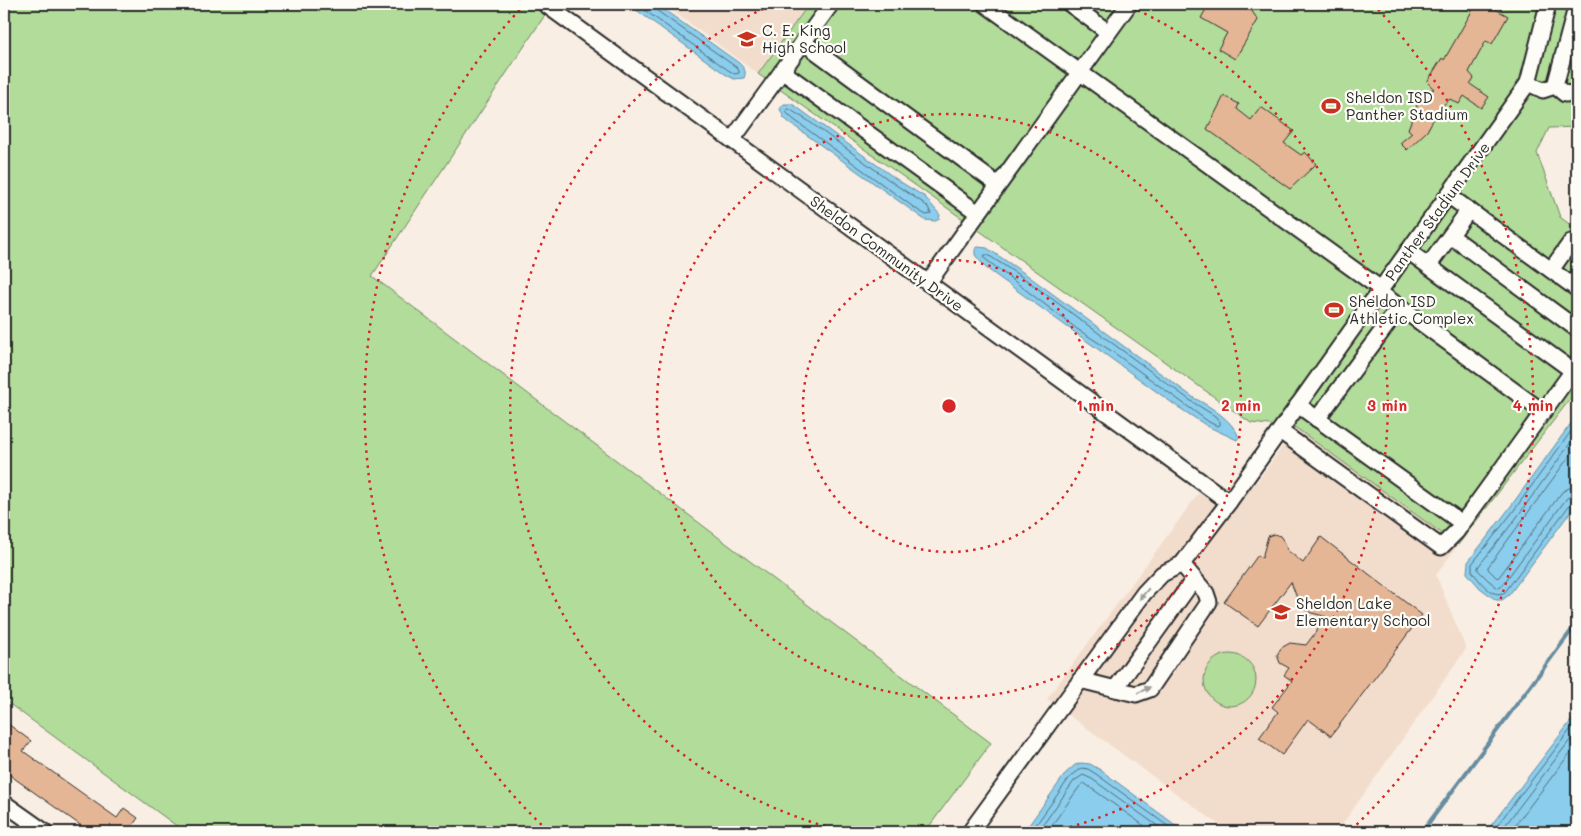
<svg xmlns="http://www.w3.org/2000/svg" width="1581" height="836" viewBox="0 0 1581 836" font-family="Mali,sans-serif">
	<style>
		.built { fill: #f2ddcc }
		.green { fill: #b2dc99; stroke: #6e8462 }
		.water { fill: #8bcdec; stroke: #658c9f }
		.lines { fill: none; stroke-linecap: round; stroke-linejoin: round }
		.shore { stroke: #516c78; stroke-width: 1 }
		.stream { stroke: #658c9f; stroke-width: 4 }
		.building { fill: #e5b695; stroke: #2b2b2b }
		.minor-casing { stroke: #2b2b2b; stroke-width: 19 }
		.minor { stroke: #fdfcf7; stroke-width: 15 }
		.oneway { fill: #9e9e9b }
		.ring { fill: none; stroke: #d62828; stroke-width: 2.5; stroke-dasharray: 2.5 5 }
		.labels { text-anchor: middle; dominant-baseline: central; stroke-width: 4.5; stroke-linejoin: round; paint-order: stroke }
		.poi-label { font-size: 15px; fill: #2b2b2b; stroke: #fdfcf7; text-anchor: start }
		.street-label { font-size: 15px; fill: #2b2b2b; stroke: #fdfcf7 }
		.centre { fill: #d62828; stroke: #fdfcf7; stroke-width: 2.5 }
		.ring-label { font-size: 15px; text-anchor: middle; font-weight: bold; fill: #d62828; stroke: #fdfcf7; stroke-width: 4.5; stroke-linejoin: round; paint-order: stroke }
	</style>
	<rect width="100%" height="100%" fill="#f8eee3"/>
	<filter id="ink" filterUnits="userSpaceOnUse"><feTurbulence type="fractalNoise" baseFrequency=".02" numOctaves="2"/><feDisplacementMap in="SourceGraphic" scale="10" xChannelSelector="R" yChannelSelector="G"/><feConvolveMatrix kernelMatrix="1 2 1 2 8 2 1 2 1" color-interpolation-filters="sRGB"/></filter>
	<g filter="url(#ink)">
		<g class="built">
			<path d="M663,4H809L758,74Z"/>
			<path d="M1296,428L1458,545L1436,575L1466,649L1337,832H1229L1047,699L1198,494L1257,482Z"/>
		</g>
		<g class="green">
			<path d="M4,4H535L547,12L372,276L991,743L925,832H185L4,700Z"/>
			<path d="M809,4H1577V127L1549,128L1537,153L1560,217L1577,230V390L1458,545L1296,428L1251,423L758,74Z"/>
			<circle cx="1230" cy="680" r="26"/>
		</g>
		<g class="water">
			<path d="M628,4H656L739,63C744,68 747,71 744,78L734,79L725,74Z"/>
			<path d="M784,104H792L798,108L899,181L925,197L940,215L939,219L936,221L925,220L790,123L784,118L780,109Z"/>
			<path d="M978,247L987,248L1027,275L1194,398C1210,406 1232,420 1239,437L1237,440L1207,426L1175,405L986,268L975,255V249Z"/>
			<path d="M1577,415V503L1509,595L1502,600H1496L1480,588L1467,573L1468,562L1508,510Z"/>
			<path d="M1577,713V832H1486Z"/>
			<path d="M1081,763L1090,764L1099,769L1185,832H1024L1066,773L1075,765Z"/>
		</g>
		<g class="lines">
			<g class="shore">
				<path d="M636,4L728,70L735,74L739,73V71L736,67L656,10L654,4"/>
				<path d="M789,109L807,120L896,185L922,202L928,207L931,214L926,215L916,209L793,119L786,112L787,110Z"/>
				<path d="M985,255H988L1025,279L1191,401L1215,416L1220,422V425L1217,426L1209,422L1113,352L1077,329L984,258Z"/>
				<path d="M1577,423L1512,513L1472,564V571C1479,580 1492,600 1505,592L1571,503L1577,500"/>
				<path d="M1577,434L1517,517L1478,567V570L1488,580L1498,588L1501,587L1567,498L1572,495L1577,494"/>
				<path d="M1577,446L1488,567V569L1497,578L1499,577L1562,492L1569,488L1577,487"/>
				<path d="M1031,832L1070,777L1082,768L1088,769L1096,774L1176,832"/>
				<path d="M1038,832L1074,781L1083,775L1092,779L1166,832"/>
				<path d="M1047,832L1080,786L1084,783L1153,832"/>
				<path d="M1492,832L1577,721"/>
				<path d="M1500,832L1577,731"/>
				<path d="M1510,832L1577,744"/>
			</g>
			<path class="stream" d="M1422,832L1577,623"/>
		</g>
		<g class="building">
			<path d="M1209,4H1247L1258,20L1235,59L1218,49L1227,33L1201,18Z"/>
			<path d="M1476,4H1486L1508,16L1492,44L1486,41L1469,72L1474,78L1470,84L1489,97L1481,108L1464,96L1459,104L1450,99L1439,109L1427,131L1407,150L1400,143L1412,133L1408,129L1418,103L1412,100L1416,93L1434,89L1427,82L1442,58L1444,60Z"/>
			<path d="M1224,96L1239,104L1237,109L1251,120L1261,107L1294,131L1284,143L1301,155L1305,152L1316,164L1290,189L1207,129Z"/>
			<path d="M1274,534L1280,536L1285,543L1287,550L1303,563L1321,537L1422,615L1331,736L1308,719L1282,755L1259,738L1278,712L1272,707L1292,681L1284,675L1289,668L1280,663L1277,655L1281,648L1290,643L1306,645L1327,617L1308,612L1300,606L1291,582L1258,626L1224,602L1258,555L1262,558L1268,536Z"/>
			<path d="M4,721L31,741L23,751L117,818L124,808L138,818L128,832H90L4,771Z"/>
		</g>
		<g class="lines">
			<g class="minor-casing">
				<g id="minor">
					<path d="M545,4L1229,502"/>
					<path d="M985,4L1381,289"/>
					<path d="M1070,4L1108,32"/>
					<path d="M1577,4L1555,86L1565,94L1577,93"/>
					<path d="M803,42L998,185"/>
					<path d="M782,71L978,213"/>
					<path d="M1528,83L1543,90L1555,86"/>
					<path d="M732,140L831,4"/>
					<path d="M1448,195L1577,289"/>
					<path d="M1451,236L1577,329"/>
					<path d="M1408,251L1573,371"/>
					<path d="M1429,265L1469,210"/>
					<path d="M1551,270L1571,242L1577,247"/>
					<path d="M928,283L1129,4"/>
					<path d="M1379,292L1543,412"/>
					<path d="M1298,405L1462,523"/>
					<path d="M1317,419L1400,307"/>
					<path d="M1280,431L1441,547L1456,532L1577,365"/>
					<path d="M1080,680L1136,694L1150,689L1209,602L1206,593L1182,564"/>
					<path d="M1115,689L1194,579"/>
					<path d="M4,803L45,832"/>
					<path d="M970,832L1144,593L1162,574L1182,564L1229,502L1528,83L1548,4"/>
				</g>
			</g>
			<use href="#minor" class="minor"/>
		</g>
		<defs><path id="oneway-solid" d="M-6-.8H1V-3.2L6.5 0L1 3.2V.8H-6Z" transform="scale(1.25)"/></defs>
		<g class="oneway">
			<use href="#oneway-solid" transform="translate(1144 594) rotate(130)"/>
			<use href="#oneway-solid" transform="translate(1144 690) rotate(-25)"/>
		</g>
	</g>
	<g class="ring">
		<circle cx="949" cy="406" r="146"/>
		<circle cx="949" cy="406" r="292"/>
		<path d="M847 832A438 438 0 0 1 774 4M1124 4A438 438 0 0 1 1051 832"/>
		<path d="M547 830A584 584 0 0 1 525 4M1373 4A584 584 0 0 1 1351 830"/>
	</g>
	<defs>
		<g id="school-bare" transform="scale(1.5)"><path d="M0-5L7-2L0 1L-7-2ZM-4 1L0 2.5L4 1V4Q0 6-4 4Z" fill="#c8321e" stroke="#fdfcf7" stroke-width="2.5" paint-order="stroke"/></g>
		<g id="stadium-bare" transform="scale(1.5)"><path d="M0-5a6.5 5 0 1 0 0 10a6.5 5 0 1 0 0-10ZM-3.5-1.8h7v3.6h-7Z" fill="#c8321e" stroke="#fdfcf7" stroke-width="2.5" paint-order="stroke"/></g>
	</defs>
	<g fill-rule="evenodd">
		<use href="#school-bare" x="747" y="39"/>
		<use href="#stadium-bare" x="1331" y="106"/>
		<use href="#stadium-bare" x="1334" y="310"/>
		<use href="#school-bare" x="1281" y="612"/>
	</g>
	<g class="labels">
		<g class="poi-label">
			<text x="762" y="30">C. E. King<tspan x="762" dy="17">High School</tspan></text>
			<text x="1346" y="97">Sheldon ISD<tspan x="1346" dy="17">Panther Stadium</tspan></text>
			<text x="1349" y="301">Sheldon ISD<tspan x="1349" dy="17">Athletic Complex</tspan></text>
			<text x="1296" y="603">Sheldon Lake<tspan x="1296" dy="17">Elementary School</tspan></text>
		</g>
		<g class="street-label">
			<text transform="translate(1437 211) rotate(-54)">Panther Stadium Drive</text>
			<text transform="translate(887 253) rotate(36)">Sheldon Community Drive</text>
		</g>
	</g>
	<circle cx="949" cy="406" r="8" class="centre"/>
	<g class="ring-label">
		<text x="1095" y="411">1 min</text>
		<text x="1241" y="411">2 min</text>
		<text x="1387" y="411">3 min</text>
		<text x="1533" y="411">4 min</text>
	</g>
	<rect width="1581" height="836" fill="none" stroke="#fdfcf7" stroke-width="20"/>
	<rect x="10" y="10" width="1561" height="816" fill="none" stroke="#2b2b2b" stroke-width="2" filter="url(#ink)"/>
</svg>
